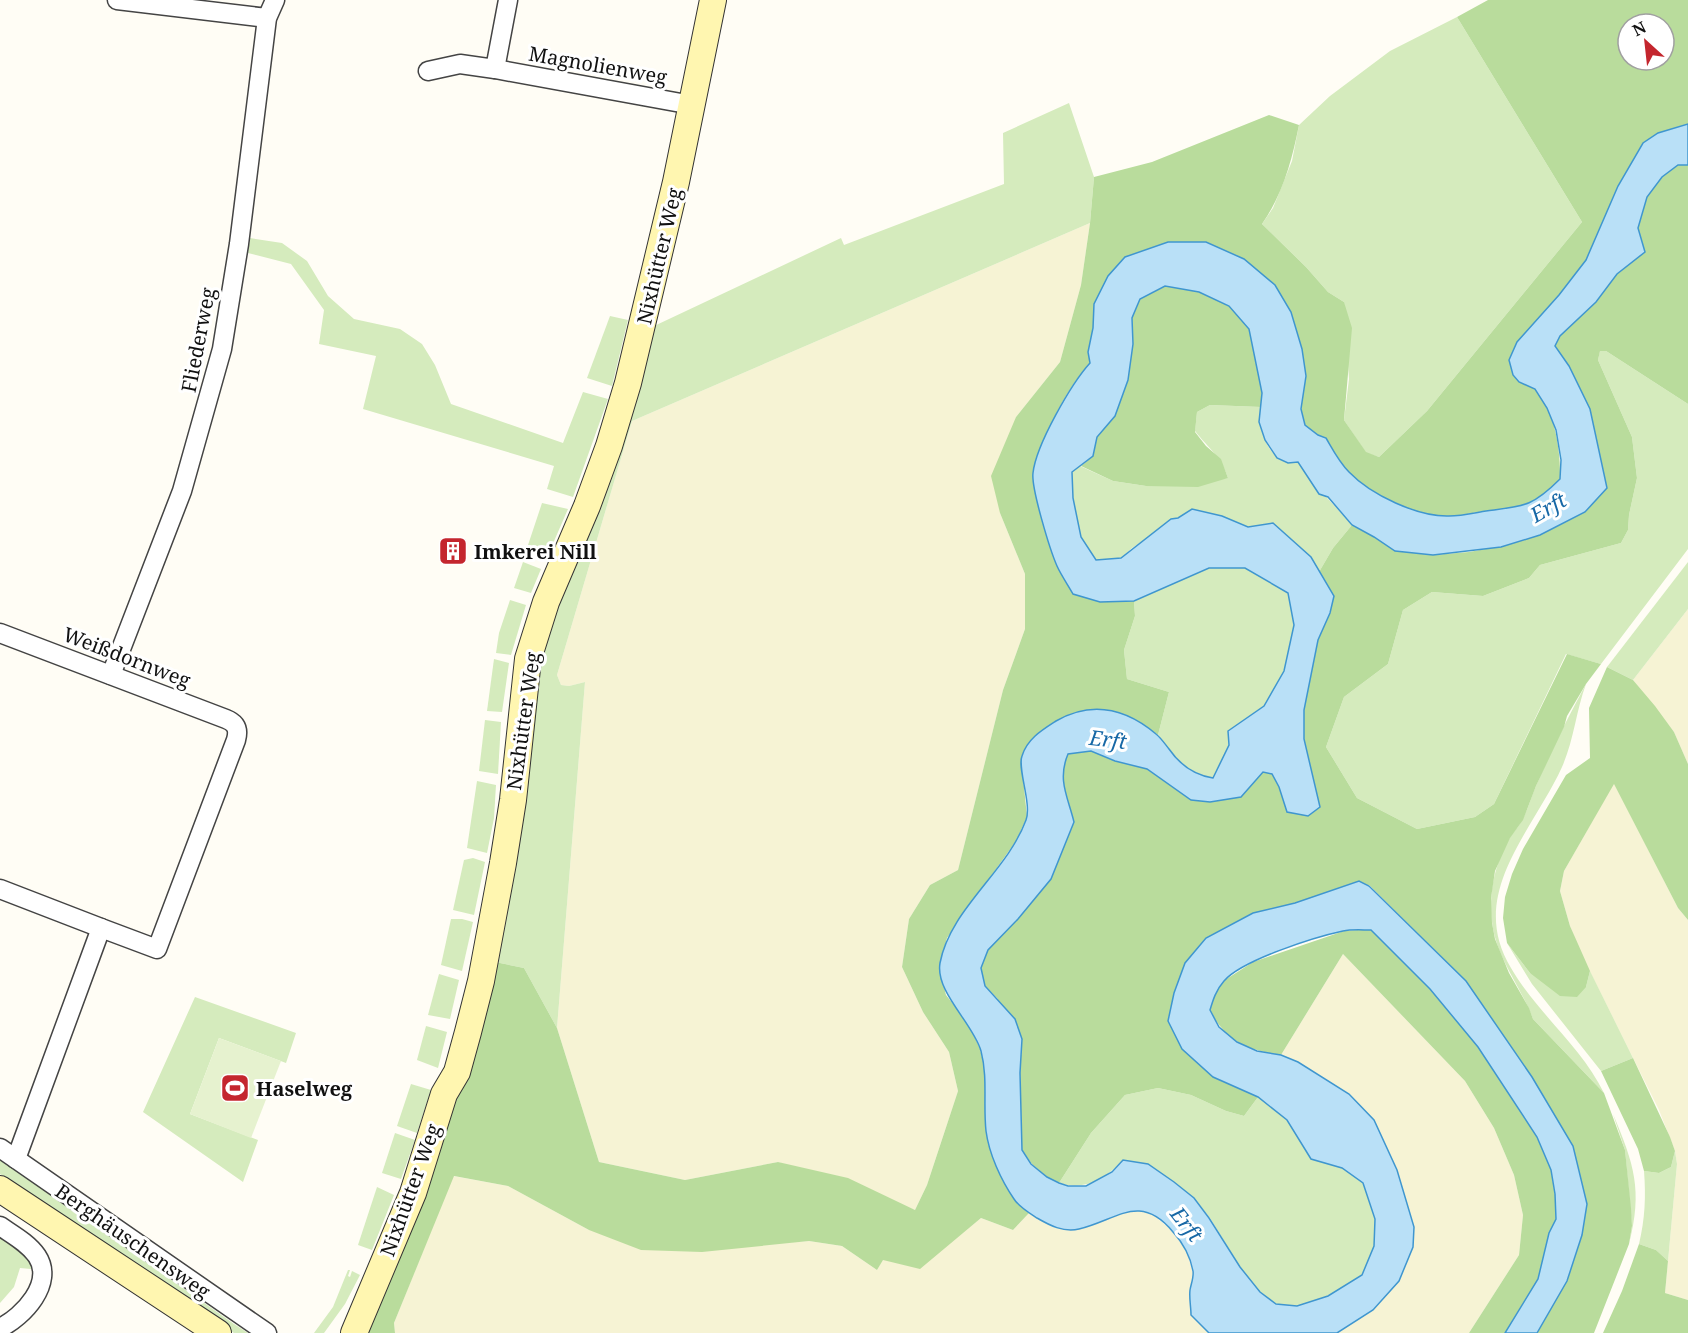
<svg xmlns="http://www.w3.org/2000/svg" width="1688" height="1333" viewBox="0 0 1688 1333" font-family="'Noto Serif',serif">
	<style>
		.farmland { fill: #f6f3d4 }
		.green { fill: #d5ebbd }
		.forest { fill: #b9dc9c; fill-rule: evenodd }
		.pitch { fill: #e6f2cf }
		.water { fill: #b9e0f7; stroke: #3f96cf; stroke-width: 1.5 }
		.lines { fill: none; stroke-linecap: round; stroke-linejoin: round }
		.minor-casing { stroke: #444; stroke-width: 21 }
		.secondary-casing { stroke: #333; stroke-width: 28 }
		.minor { stroke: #fff; stroke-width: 18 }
		.secondary { stroke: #fff6b0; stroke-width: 26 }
		.labels { text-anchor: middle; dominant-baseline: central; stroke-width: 6; stroke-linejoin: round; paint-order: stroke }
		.street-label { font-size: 20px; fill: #111; stroke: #fff }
		.poi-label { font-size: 20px; font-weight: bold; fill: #111; stroke: #fff; text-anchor: start }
		.water-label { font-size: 21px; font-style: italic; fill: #1768a6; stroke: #fff }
	</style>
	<rect width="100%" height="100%" fill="#fffdf5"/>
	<g class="farmland">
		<path d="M1090,223L1081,285L1060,362L1016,417L1000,513L1025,574V629L1003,690L958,870L930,885L909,919L902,967L923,1012L949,1052L958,1091L927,1185L915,1210L778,1162L685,1180L599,1162L557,1028L585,682L569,686L561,685L557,675L632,421Z"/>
		<path d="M1688,609V764L1674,732L1633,680Z"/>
		<path d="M1614,783L1678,908L1688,920V1300L1665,1293L1677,1164L1675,1151L1659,1110L1582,956L1570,926L1560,891L1564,871Z"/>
		<path d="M1343,954L1465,1081L1494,1128L1514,1175L1523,1215L1519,1255L1469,1333H1337L1373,1310L1349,1094L1298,1062L1281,1055Z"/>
		<path d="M453,1176L508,1186L589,1230L761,1244L809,1241L842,1246L877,1270L883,1259L954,1240L981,1218L1013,1230L1029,1213L1053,1227L1077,1230L1118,1213L1139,1210L1151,1213L1170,1229L1186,1248L1193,1273L1190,1292L1191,1315L1209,1333H395L394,1323Z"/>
	</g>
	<g class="green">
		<path d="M1457,17L1582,222L1427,411L1379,457L1366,453L1344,420L1349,379L1344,302L1328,292L1306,267L1262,224L1273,208L1292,161L1299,125L1330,96L1390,51Z"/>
		<path d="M1069,103L1094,177L1090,223L632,421L557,675L561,685L569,686L585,682L557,1028L524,968L490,961L539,661L652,327L841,238L844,245L1004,184L1003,133Z"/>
		<path d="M250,238L282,243L307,261L328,296L354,319L400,329L422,344L435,365L451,404L563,443L583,392L608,399L573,497L547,489L554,466L363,409L376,356L319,344L324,310L291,264L248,253Z"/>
		<path d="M610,316L628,320L612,386L587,378Z"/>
		<path d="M1600,350L1606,351L1688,404V549L1601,664L1566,654L1494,804L1475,817L1417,829L1357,798L1326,747L1344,697L1388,664L1403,610L1432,592L1483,596L1529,578L1540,565L1621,543L1628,530L1629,515L1637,478L1632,437L1598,360Z"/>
		<path d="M1210,405L1261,407C1258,432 1268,464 1298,462L1307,476L1352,525L1333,548L1319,572L1311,557L1273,524L1248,527L1222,516L1192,509L1132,548L1121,558L1096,561L1081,537L1073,498L1072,472L1080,466L1113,481L1146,486L1228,478C1221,456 1209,449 1195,431L1197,412Z"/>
		<path d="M542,503L568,509L548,555L526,551Z"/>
		<path d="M523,562L541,569L531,593L514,588Z"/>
		<path d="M1688,562V609L1633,680L1607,667Z"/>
		<path d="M1208,568H1245L1288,593L1294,625L1284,671L1264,706L1228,731L1229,745L1213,778C1187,774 1173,755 1158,735L1169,692L1127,679L1124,650L1135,616L1134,601Z"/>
		<path d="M510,600L526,605L511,655L496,653L499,633Z"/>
		<path d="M494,659L509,663L502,712L487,711Z"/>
		<path d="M1586,684C1576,711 1574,740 1562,767C1533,831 1466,894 1511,968C1537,1013 1581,1046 1604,1093L1533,1019C1521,986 1496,958 1492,922C1488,893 1495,864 1509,839C1513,832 1519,827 1522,820C1528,810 1531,797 1536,786C1551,751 1568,717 1586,684Z"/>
		<path d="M485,720L501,722L498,774L479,771Z"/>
		<path d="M477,781L496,785L494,818L487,853L467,848Z"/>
		<path d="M473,858L485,862L474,915L453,910L464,860Z"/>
		<path d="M451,919H462L473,922L462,971L441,965Z"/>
		<path d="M1507,943L1530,973L1586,987L1590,971L1633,1058L1601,1071L1532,984Z"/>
		<path d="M439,974L459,980L450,1019L428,1015Z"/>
		<path d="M195,997L296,1033L286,1063L219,1038L190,1114L258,1140L243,1182L143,1112Z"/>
		<path d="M426,1026L447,1032L438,1068L417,1060Z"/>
		<path d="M411,1084L431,1090L417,1133L397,1126Z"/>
		<path d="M1158,1088L1191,1095L1226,1111L1244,1116L1258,1097L1287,1120L1311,1159L1342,1168L1363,1183L1375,1219L1374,1247L1362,1275L1328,1296L1297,1306L1276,1304L1260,1292L1240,1267L1210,1218L1194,1198L1174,1182L1148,1164L1123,1160C1105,1179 1085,1191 1059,1183L1091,1133L1125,1095Z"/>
		<path d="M1613,1114C1634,1164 1643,1190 1629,1244L1632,1226L1625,1150Z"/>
		<path d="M395,1133L415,1140L401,1179L382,1173Z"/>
		<path d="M1675,1151L1677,1164L1668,1261L1656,1250L1639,1244C1645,1219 1646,1197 1644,1171L1659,1173L1671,1167Z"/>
		<path d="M0,1159L234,1324L248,1333H234L120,1259L0,1174Z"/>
		<path d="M377,1187L394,1195L372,1250L358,1245Z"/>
		<path d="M0,1235C13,1243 32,1252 31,1269L20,1268L14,1287L0,1303Z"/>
		<path d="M348,1270H350L348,1276L350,1277L352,1271L360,1275L345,1304L324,1333H314L333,1307Z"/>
	</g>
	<g class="forest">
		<path d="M1488,0H1688V124L1658,133L1643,143L1618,186L1586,260L1509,360C1513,372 1514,380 1527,385C1528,386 1534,388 1535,389C1555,408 1561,453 1560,479C1532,507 1524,506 1486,511C1474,512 1462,516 1449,516C1418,517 1371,495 1349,472C1339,462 1333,450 1326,438L1318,435L1305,425L1301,409L1306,376L1206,242L1093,328L1088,352L1090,363C1064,391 1043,437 1033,473L1100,602L1134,601L1135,616L1124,650L1127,679L1169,692L1158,735L1137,721L1021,757L1027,817L1016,841L947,938L939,967L946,995L968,1023L980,1049L986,1074V1131L993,1158L1015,1201L1029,1213L1013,1230L981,1218L920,1269L883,1260L877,1270L842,1246L809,1241L702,1252L641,1250L589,1230L508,1186L454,1176L394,1323L395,1333H364L490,961L524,968L557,1028L599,1162L685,1180L778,1162L848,1178L915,1210L927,1185L958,1091L949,1052L923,1012L902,967L909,919L930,885L958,870L1003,690L1025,629V574L1000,513L991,476L1016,417L1060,362L1081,285L1090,223L1094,177L1152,162L1269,115L1299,125C1292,160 1283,194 1262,224L1306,267L1328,292L1344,302L1352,328L1344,420L1366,452L1379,457L1427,411L1582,222L1457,17ZM1628,24H1664V60H1628Z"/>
		<path d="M1678,164L1688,165V404L1606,351H1600L1598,360L1632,437L1637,478L1629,515L1628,530L1621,543L1540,565L1529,578L1483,596L1432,592L1403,610L1388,664L1344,697L1326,747L1357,798L1417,829L1475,817L1494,804L1567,654L1601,664L1586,684L1567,716L1564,727L1536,786L1523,820L1510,838L1495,871L1491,898L1492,923L1495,939L1509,973L1529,1008L1533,1019L1604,1093L1625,1150L1631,1208L1632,1226L1629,1244L1594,1333H1537L1567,1281L1582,1235L1532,1077L1466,981L1369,885L1253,913L1185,963L1174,993L1168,1021L1182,1049L1213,1077L1258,1097L1244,1116L1226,1111L1191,1095L1158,1088L1125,1095L1091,1133L1059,1183L1047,1177L1032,1164L1022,1150L1020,1072L1022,1039L997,998L985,986L981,968L988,950L1018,919L1051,879L1074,822C1068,796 1057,780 1068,754L1091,751L1115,761L1147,769L1191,800L1241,797L1263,772L1272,774L1279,787L1287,812L1320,807L1304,739V710L1318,640L1330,613L1334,596L1319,572L1333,548L1352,525L1375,537L1395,551L1433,555L1469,552L1501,546L1540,535L1558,524L1607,488L1590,409L1569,366L1555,346L1560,336L1596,302L1617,274L1645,252L1638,228L1647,197L1662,177Z"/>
		<path d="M1165,286L1199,292L1229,306L1249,329L1262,393L1261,407L1210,405L1197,412L1195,432L1206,446L1221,459L1228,478L1198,487L1146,486L1113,481L1081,466L1093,456L1097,437L1115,416L1133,344L1132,318L1140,299Z"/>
		<path d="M1607,667L1633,680L1655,706L1674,732L1688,764V920L1678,908L1614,784L1564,871L1560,891L1570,926L1590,971L1586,987L1577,997L1560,996L1530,973L1507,943L1503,918L1505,897L1512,874L1523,849L1566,775L1590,758L1589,708Z"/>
		<path d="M1371,929L1430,989L1478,1047L1537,1137L1551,1170L1555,1195L1556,1219L1549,1233L1538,1279L1505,1333H1469L1519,1255L1523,1215L1514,1175L1494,1128L1465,1081L1343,954L1281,1055C1248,1050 1226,1042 1210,1010L1215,993L1225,980L1253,962L1344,931Z"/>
		<path d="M1633,1058L1670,1137L1675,1151L1671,1167L1659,1173L1644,1171L1638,1149L1601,1071Z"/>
		<path d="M1639,1244L1656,1250L1668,1261L1665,1293L1688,1300V1333H1603L1622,1291Z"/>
	</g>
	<path class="pitch" d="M219,1038L281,1061L251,1138L190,1114Z"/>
	<path class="water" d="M1688,124V165H1678L1662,177L1647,197L1638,228L1645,252L1617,274L1596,302L1560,336L1555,346L1569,366L1590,409L1607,488L1585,512L1540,535L1501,547L1433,555L1395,551L1374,537L1352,525L1328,497L1319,494L1298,462L1288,463L1277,458L1265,440L1259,422L1262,393L1249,329L1229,306L1199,292L1165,286L1140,299L1132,318L1133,344L1128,380L1115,416L1097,437L1093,456L1072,472L1073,498L1081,537L1096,560L1121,558L1171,519L1178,518L1192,509L1222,516L1248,527L1273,523L1311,557L1334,596L1330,613L1318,640L1304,710V739L1320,807L1308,816L1287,812L1279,787L1272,774L1263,772L1241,797L1210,802L1191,800L1147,769L1115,761L1091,751L1068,754C1057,780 1068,797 1074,822L1051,879L1018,919L988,950L981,968L985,986L1015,1019L1022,1039L1020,1073L1022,1150L1031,1164L1047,1177L1059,1183L1068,1186H1086L1112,1172L1123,1160L1148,1164L1174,1182L1194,1198L1209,1218L1240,1267L1260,1292L1276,1304L1297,1306L1328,1296L1362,1275L1374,1246L1375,1219L1363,1183L1342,1168L1311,1159L1287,1120L1258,1097L1213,1077L1182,1049L1168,1021L1174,993L1185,963L1206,938L1253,913L1295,903L1359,881L1369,886L1466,981L1532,1077L1573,1146L1587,1204L1582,1235L1567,1281L1537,1333H1505L1538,1279L1549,1233L1556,1219L1555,1194L1551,1170L1537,1137L1478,1047L1430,989L1371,930C1362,930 1352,929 1343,931C1315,937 1242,960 1224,981C1216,990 1213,1000 1210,1010L1219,1027L1237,1042L1257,1051L1281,1055L1298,1062L1349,1094L1374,1120L1397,1170L1414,1227L1413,1247L1399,1281L1373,1310L1337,1333H1209L1191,1315C1191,1307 1189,1298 1190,1290C1191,1284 1194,1277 1193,1271C1190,1255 1183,1243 1173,1232C1140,1192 1117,1220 1079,1229C1064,1233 1049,1225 1037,1218C1029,1213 1019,1207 1014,1199C1001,1180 989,1154 986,1131C983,1104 988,1078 981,1051C973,1023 935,992 940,963C950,909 1007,872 1026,820C1032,804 1017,768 1022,756C1027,739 1042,730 1056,721C1091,701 1125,708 1156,734C1161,738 1165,744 1169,749C1180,765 1194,775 1213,778L1229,745L1228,731L1264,706L1284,671L1294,625L1288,593L1245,568H1209L1134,601L1100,602L1073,594C1068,585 1061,575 1057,566C1050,550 1031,488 1033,473C1036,445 1071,384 1090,363L1088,352L1093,328L1094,304L1108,276L1125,257L1168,242H1206L1244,259L1275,285L1291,312L1302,349L1306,376L1301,409L1305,425L1318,435L1326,438C1333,450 1339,462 1349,472C1371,495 1418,517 1449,516C1461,516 1474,513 1486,511C1524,506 1532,507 1560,479L1561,460L1556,430L1547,408L1535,389L1519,382L1513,375L1509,360L1517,342L1559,295L1586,260L1618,186L1643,143L1658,133Z"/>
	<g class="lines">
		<g class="minor-casing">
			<g id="minor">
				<path d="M117,0L267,18"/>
				<path d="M495,69L692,105"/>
				<path d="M428,71L460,64L495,69L508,0"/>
				<path d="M0,633L226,719C236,723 239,729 236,740L157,949L101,928L16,1159"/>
				<path d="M111,675L182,491L222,349L239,244L267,18L275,0"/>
				<path d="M0,889L101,928"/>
				<path d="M0,1148L267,1333"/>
				<path d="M0,1226C13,1235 28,1243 37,1256C55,1283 23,1317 0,1328"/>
			</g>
		</g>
		<g class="secondary-casing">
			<g id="secondary">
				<path d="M0,1189L218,1333"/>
				<path d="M354,1333L413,1193L444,1094L457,1072L468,1032L481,981L503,863L513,800L528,659L546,602L587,506L609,446L628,383L676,182L713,0"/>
			</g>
		</g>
		<use href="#minor" class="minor"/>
		<use href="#secondary" class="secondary"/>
	</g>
	<defs>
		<g id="building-square" transform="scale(1.5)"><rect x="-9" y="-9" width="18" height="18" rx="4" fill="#c4262e" stroke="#fff"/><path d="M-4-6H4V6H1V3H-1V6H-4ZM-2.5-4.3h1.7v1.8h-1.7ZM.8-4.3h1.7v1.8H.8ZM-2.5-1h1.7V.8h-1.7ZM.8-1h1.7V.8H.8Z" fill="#fff"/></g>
		<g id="stadium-square" transform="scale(1.5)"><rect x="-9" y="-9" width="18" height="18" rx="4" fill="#c4262e" stroke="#fff"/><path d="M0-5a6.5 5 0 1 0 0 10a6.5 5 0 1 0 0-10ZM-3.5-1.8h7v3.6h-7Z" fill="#fff"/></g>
	</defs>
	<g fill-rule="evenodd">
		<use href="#building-square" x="453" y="551"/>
		<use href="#stadium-square" x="235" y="1088"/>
	</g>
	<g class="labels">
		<g class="street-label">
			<text transform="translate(598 65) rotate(10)">Magnolienweg</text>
			<text transform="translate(659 256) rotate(-77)">Nixhütter Weg</text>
			<text transform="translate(198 340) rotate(-79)">Fliederweg</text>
			<text transform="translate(127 657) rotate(21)">Weißdornweg</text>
			<text transform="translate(523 721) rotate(-82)">Nixhütter Weg</text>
			<text transform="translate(410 1190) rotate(-70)">Nixhütter Weg</text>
			<text transform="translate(133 1241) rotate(35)">Berghäuschensweg</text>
		</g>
		<g class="poi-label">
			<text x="474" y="551">Imkerei Nill</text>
			<text x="256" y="1088">Haselweg</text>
		</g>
		<g class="water-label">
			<text transform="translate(1548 507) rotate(-30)">Erft</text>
			<text transform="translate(1108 739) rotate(7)">Erft</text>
			<text transform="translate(1187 1224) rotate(52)">Erft</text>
		</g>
	</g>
	<g transform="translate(1646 42) rotate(333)"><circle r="28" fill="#ffffff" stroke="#a0a0a0" stroke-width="1.5"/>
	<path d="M0-4.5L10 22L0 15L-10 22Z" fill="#c4262e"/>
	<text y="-9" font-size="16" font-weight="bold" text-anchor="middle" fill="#111111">N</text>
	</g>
</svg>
